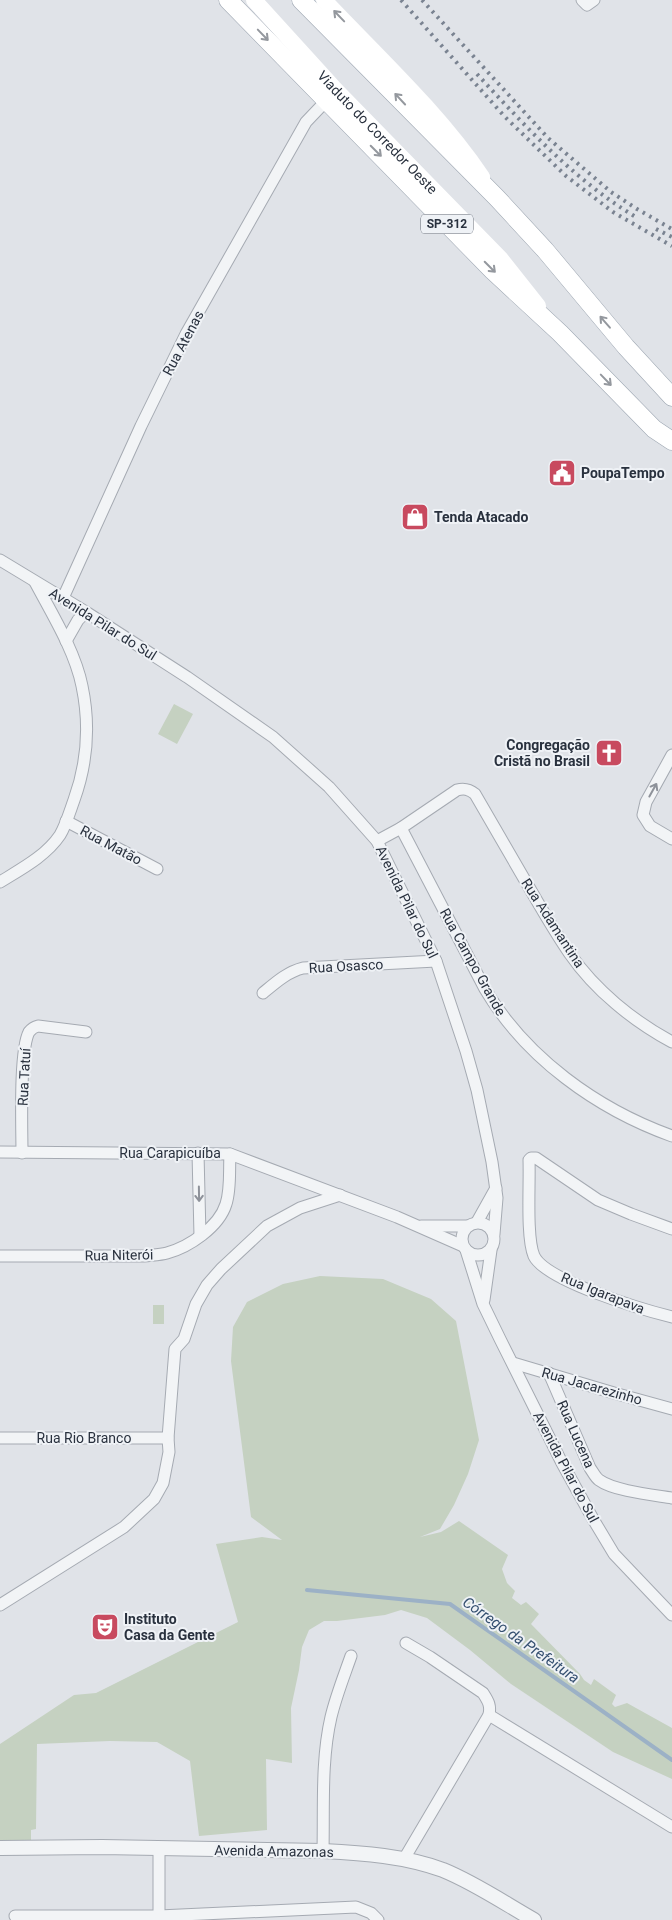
<svg xmlns="http://www.w3.org/2000/svg" width="672" height="1920" viewBox="0 0 672 1920" font-family="Roboto,sans-serif">
	<style>
		.green { fill: #c5d1c1 }
		.lines { fill: none; stroke-linecap: round; stroke-linejoin: round }
		.stream { stroke: #9cb1c6; stroke-width: 4 }
		.minor-casing { stroke: #a5aab2; stroke-width: 13 }
		.tertiary-casing { stroke: #a5aab2; stroke-width: 16 }
		.primary-casing { stroke: #9fa8b3; stroke-width: 19 }
		.minor { stroke: #f2f4f6; stroke-width: 11 }
		.tertiary { stroke: #f2f4f6; stroke-width: 14 }
		.secondary { stroke: #fff; stroke-width: 16 }
		.primary { stroke: #fff; stroke-width: 18 }
		.rail { stroke: #7a8391; stroke-width: 4; stroke-dasharray: 2.5 5; stroke-linecap: butt }
		.oneway { stroke: #94989e }
		.oneway2 { stroke: #8e929a }
		.labels { text-anchor: middle; dominant-baseline: central; stroke-width: 4; stroke-linejoin: round; paint-order: stroke }
		.shield { fill: #eff2f6; stroke: #646b75; stroke-width: 1 }
		.shield-label { font-size: 12px; font-weight: bold; fill: #29313e }
		.street-label { font-size: 14px; fill: #29313e; stroke: #eff2f6 }
		.poi-label { font-size: 14px; font-weight: bold; fill: #29313e; stroke: #eff2f6; text-anchor: start }
		.water-label { font-size: 15px; font-style: italic; fill: #355070; stroke: #eff2f6 }
	</style>
	<rect width="100%" height="100%" fill="#e0e3e8"/>
	<g class="green">
		<path d="M174,704L193,714L177,744L158,734Z"/>
		<path d="M320,1276L383,1279L431,1299L456,1321L479,1440L468,1474L454,1505L440,1529L420,1537L441,1532L459,1521L508,1555L502,1569L507,1583L515,1591L512,1598L521,1605L526,1602L539,1614L531,1624L580,1674L584,1680L591,1685L594,1679L616,1695L612,1704L615,1707L627,1703L672,1728V1779L613,1752L511,1684L470,1650L427,1618L401,1610L385,1615L337,1621H324L309,1630L302,1647L299,1670L291,1708L292,1763L266,1759L267,1830L199,1836L190,1761L157,1742L110,1741L37,1744L36,1829L31,1830V1843H0V1744L74,1695L96,1693L238,1622L216,1544L262,1537L282,1540L251,1517L231,1361L233,1327L247,1302L283,1284Z"/>
		<rect x="153" y="1305" width="11" height="19"/>
	</g>
	<g class="lines">
		<path class="stream" d="M307,1590L450,1604L672,1760"/>
		<g class="minor-casing">
			<g id="minor">
				<path d="M582,0L587,5L594,0"/>
				<path d="M0,560L86,612L187,677L273,737L329,787L377,841L436,961L466,1051L477,1090L492,1162L497,1198L494,1234"/>
				<path d="M63,598L141,426L186,334L306,122L326,101"/>
				<path d="M66,641L78,620L86,612"/>
				<path d="M672,755L646,802L643,815L650,826L672,839"/>
				<path d="M66,821L157,869"/>
				<path d="M401,828L485,989C526,1058 597,1109 672,1136"/>
				<path d="M377,841L401,828L457,790C464,788 469,789 475,794C492,823 509,853 526,882C540,906 554,931 570,954C595,990 633,1021 672,1042"/>
				<path d="M0,882C21,869 46,856 60,835C66,825 70,811 74,800C87,764 90,724 82,686C75,651 52,614 35,582"/>
				<path d="M263,993C275,983 287,972 303,968L436,961"/>
				<path d="M0,1152L230,1154L397,1217L463,1246"/>
				<path d="M22,1153C22,1128 19,1051 29,1032C32,1028 34,1027 38,1026L86,1032"/>
				<path d="M198,1153L200,1236"/>
				<path d="M477,1222L496,1188"/>
				<circle cx="478" cy="1239" r="16"/>
				<path d="M421,1226H467"/>
				<path d="M672,1229L631,1214L598,1200L536,1158H531L529,1160C530,1183 526,1237 534,1256C546,1281 644,1310 672,1317"/>
				<path d="M466,1250L483,1304L500,1339L562,1463L593,1519L614,1554L672,1615"/>
				<path d="M0,1256H144C152,1255 160,1255 167,1253C189,1247 219,1227 226,1204C231,1189 229,1170 230,1154"/>
				<path d="M484,1300L491,1250"/>
				<path d="M513,1363L614,1393L672,1409"/>
				<path d="M549,1373L590,1468C593,1472 595,1477 599,1480C614,1491 654,1495 672,1498"/>
				<path d="M0,1438H168"/>
				<path d="M0,1605L124,1527L154,1499L163,1483L169,1452L168,1438L175,1349L184,1339L196,1304L207,1285L221,1269L267,1226L300,1208L340,1195"/>
				<path d="M489,1715L672,1827"/>
				<path d="M159,1848V1920"/>
				<path d="M323,1851C324,1807 321,1760 331,1717C336,1696 344,1676 351,1656"/>
				<path d="M404,1859L489,1715C491,1705 488,1701 483,1693L430,1657L406,1643"/>
				<path d="M15,1916H159L356,1907L371,1913L378,1920"/>
			</g>
		</g>
		<g class="tertiary-casing">
			<path id="tertiary" d="M0,1848L102,1847L323,1851C363,1853 405,1856 443,1870C475,1883 504,1903 534,1920"/>
		</g>
		<g class="primary-casing">
			<g id="primary">
				<path d="M228,0L493,271L560,333L654,429L672,441"/>
				<path d="M301,0L497,198L545,250L626,347L672,397"/>
			</g>
		</g>
		<use href="#minor" class="minor"/>
		<use href="#tertiary" class="tertiary"/>
		<g class="secondary">
			<path id="s1" d="M254,0L333,87L500,258L538,306"/>
			<path d="M324,0C377,56 439,113 482,177"/>
		</g>
		<use href="#primary" class="primary"/>
		<g class="rail">
			<path d="M401,0L505,117L566,176L613,212L672,246"/>
			<path d="M422,0L548,138L611,192L637,209L672,229"/>
			<path d="M477,74C525,126 575,181 636,217"/>
			<path d="M656,229L672,237"/>
		</g>
	</g>
	<defs><path id="oneway-shaft" d="M-6 0H5M1.5-3L5.5 0L1.5 3" fill="none" stroke-width="1.6" stroke-linecap="round" stroke-linejoin="round" transform="scale(1.25)"/></defs>
	<g class="oneway">
		<use href="#oneway-shaft" transform="translate(339 16) rotate(-134)"/>
		<use href="#oneway-shaft" transform="translate(263 35) rotate(46)"/>
		<use href="#oneway-shaft" transform="translate(400 99) rotate(-133)"/>
		<use href="#oneway-shaft" transform="translate(376 151) rotate(45)"/>
		<use href="#oneway-shaft" transform="translate(490 267) rotate(45)"/>
		<use href="#oneway-shaft" transform="translate(605 322) rotate(-131)"/>
		<use href="#oneway-shaft" transform="translate(606 380) rotate(46)"/>
	</g>
	<g class="oneway2">
		<use href="#oneway-shaft" transform="translate(653 790) rotate(-61)"/>
		<use href="#oneway-shaft" transform="translate(199 1194) rotate(89)"/>
	</g>
	<defs>
		<g id="civic-square" transform="scale(1.4375)"><rect x="-9" y="-9" width="18" height="18" rx="4" fill="#c84a5f" stroke="#eff2f6"/><path d="M-.6-6.5H3V-4.5H.6V-3L4-1V1h2V6H-6V1h2V-1L-.6-3ZM-1.2 2.5V6h2.4V2.5Z" fill="#fff"/></g>
		<g id="shop-square" transform="scale(1.4375)"><rect x="-9" y="-9" width="18" height="18" rx="4" fill="#c84a5f" stroke="#eff2f6"/><path d="M-5-2.5h2.3a2.7 3.5 0 0 1 5.4 0H5L5.5 6h-11ZM-1.5-2.5h3a1.5 2.3 0 0 0-3 0Z" fill="#fff"/></g>
		<g id="church-square" transform="scale(1.4375)"><rect x="-9" y="-9" width="18" height="18" rx="4" fill="#c84a5f" stroke="#eff2f6"/><path d="M-1.2-6h2.4v3.5h3.3v2.4h-3.3V6h-2.4V-.1h-3.3v-2.4h3.3Z" fill="#fff"/></g>
		<g id="theatre-square" transform="scale(1.4375)"><rect x="-9" y="-9" width="18" height="18" rx="4" fill="#c84a5f" stroke="#eff2f6"/><path d="M-5-5.5Q0-4 5-5.5V0Q5 5 0 6Q-5 5-5 0ZM-3.3-2.5H-1v1.5H-3.3ZM1-2.5H3.3v1.5H1ZM-2.8 1Q0 5.5 2.8 1Z" fill="#fff"/></g>
	</defs>
	<g fill-rule="evenodd">
		<use href="#civic-square" x="562" y="473"/>
		<use href="#shop-square" x="415" y="517"/>
		<use href="#church-square" x="609" y="753"/>
		<use href="#theatre-square" x="105" y="1627"/>
	</g>
	<g class="labels">
		<rect class="shield" x="421" y="214.5" width="52" height="19" rx="4"/>
		<g class="shield-label">
			<text x="447" y="224">SP-312</text>
		</g>
		<g class="street-label">
			<text stroke="none"><textPath href="#s1" startOffset="181">Viaduto do Corredor Oeste</textPath></text>
			<text transform="translate(183 343) rotate(-62)">Rua Atenas</text>
			<text transform="translate(103 624) rotate(32)">Avenida Pilar do Sul</text>
			<text transform="translate(111 845) rotate(28)">Rua Matão</text>
			<text transform="translate(407 902) rotate(64)">Avenida Pilar do Sul</text>
			<text transform="translate(553 923) rotate(57)">Rua Adamantina</text>
			<text transform="translate(473 962) rotate(61)">Rua Campo Grande</text>
			<text transform="translate(346 966) rotate(-3)">Rua Osasco</text>
			<text transform="translate(24 1077) rotate(-87)">Rua Tatuí</text>
			<text x="170" y="1153">Rua Carapicuíba</text>
			<text transform="translate(119 1255) rotate(-1)">Rua Niterói</text>
			<text transform="translate(603 1293) rotate(22)">Rua Igarapava</text>
			<text transform="translate(592 1386) rotate(16)">Rua Jacarezinho</text>
			<text transform="translate(576 1434) rotate(66)">Rua Lucena</text>
			<text x="84" y="1438">Rua Rio Branco</text>
			<text transform="translate(566 1467) rotate(62)">Avenida Pilar do Sul</text>
			<text transform="translate(274 1851) rotate(1)">Avenida Amazonas</text>
		</g>
		<g class="poi-label">
			<text x="581" y="473">PoupaTempo</text>
			<text x="434" y="517">Tenda Atacado</text>
			<text x="590" y="745" text-anchor="end">Congregação<tspan x="590" dy="16">Cristã no Brasil</tspan></text>
			<text x="124" y="1619">Instituto<tspan x="124" dy="16">Casa da Gente</tspan></text>
		</g>
		<g class="water-label">
			<text transform="translate(521 1640) rotate(35)">Córrego da Prefeitura</text>
		</g>
	</g>
</svg>
